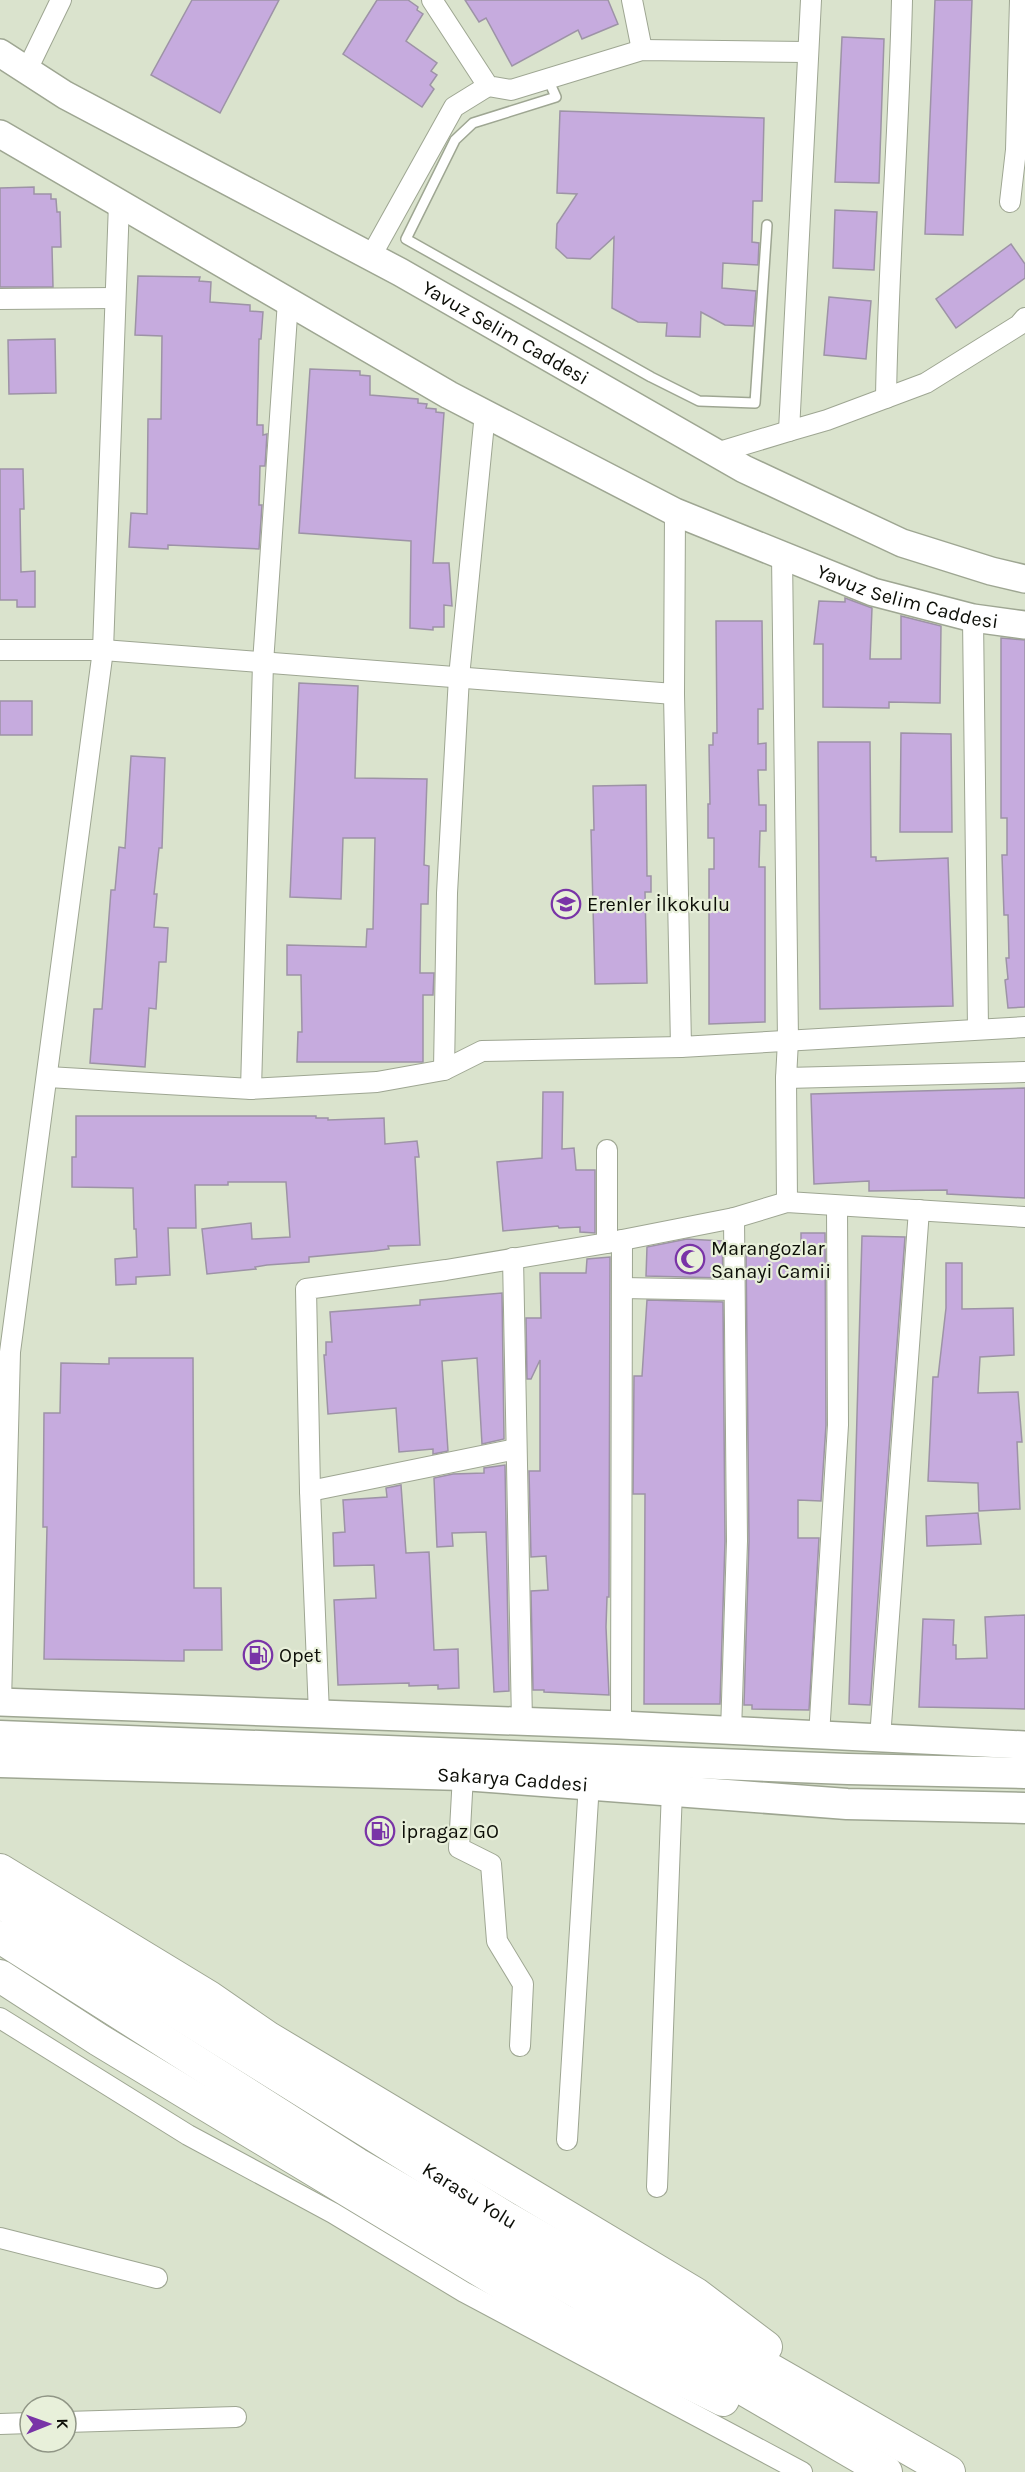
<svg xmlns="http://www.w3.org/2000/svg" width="1025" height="2472" viewBox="0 0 1025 2472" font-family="Karla,sans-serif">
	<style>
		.building { fill: #c6abde; stroke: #9d93a6; stroke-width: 1.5 }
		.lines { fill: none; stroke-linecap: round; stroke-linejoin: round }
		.service-casing { stroke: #9ea692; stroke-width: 12 }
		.minor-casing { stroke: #9ea692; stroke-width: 22 }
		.secondary-casing { stroke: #9ea692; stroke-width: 30 }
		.primary-casing { stroke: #9ea692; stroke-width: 33 }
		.trunk-casing { stroke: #9ea692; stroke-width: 34 }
		.service { stroke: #fff; stroke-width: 9 }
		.minor { stroke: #fff; stroke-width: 20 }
		.secondary { stroke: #fff; stroke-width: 27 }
		.primary { stroke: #fff; stroke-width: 30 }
		.trunk { stroke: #fff; stroke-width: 32 }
		.labels { text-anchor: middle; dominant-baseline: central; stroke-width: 4.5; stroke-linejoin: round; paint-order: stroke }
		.street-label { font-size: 20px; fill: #0c0e07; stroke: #e8f0da }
		.poi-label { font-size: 20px; fill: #0c0e07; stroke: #e8f0da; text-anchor: start }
	</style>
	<rect width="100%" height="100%" fill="#dae3cd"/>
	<g class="building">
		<path d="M192,0H279L220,113L151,75Z"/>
		<path d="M377,0H408L418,7L417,10L423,14L406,41L437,63L431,71L437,75L430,85L434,89L422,107L343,54Z"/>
		<path d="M465,0H608L618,24L582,39L578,30L512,66L486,18L479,22Z"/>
		<path d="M935,0H972L963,235L925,234Z"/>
		<path d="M842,37L884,39L879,183L835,182Z"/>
		<path d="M560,111L764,118L762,201H753L752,242L759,243L758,265L723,263L722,288L756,291L753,326L725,325L701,312L700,337L666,336L667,323L638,322L612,308L614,237L590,259L567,258L556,248L557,224L577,194L557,193Z"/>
		<path d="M34,187V194H51V199H56L57,212H60L61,247H52L53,287H0V188Z"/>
		<path d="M835,210L877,212L874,270L833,268Z"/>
		<path d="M1011,244L1025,264V278L956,328L936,299Z"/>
		<path d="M138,276L200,277L199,281L211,282L210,302L250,305V311L263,312L261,339H259L257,425H263V435L267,434L265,466H260L259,505H262L259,549L168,545V549L129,547L131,513L147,514L148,419H161L162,336L135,335Z"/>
		<path d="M829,297L871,301L866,359L824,355Z"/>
		<path d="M55,339L56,393L9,394L8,340Z"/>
		<path d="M310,369L360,371V375L370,376V395L418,399V403L427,404L426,408L436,409V412L444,413L433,563H449L452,606L444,605V627H433V630L410,628L411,541L299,533Z"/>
		<path d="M0,469H23L24,509H20L21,572L35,571V607H17V600H0Z"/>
		<path d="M845,598L872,608L870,659H901V616L941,626L940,703L889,702V708L823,707V644H814L819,601L845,602Z"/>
		<path d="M716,621H762L763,709H758V744L766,743V770H758L759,805H766V831H760L759,867H765V1022L709,1024V869H714V838H708V804H710L709,745H713V733H717Z"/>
		<path d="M1001,638L1025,640V1007L1008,1008L1005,980L1008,979L1006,958H1009L1008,915H1004L1002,855H1007V818H1001Z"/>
		<path d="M299,683L358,686L355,778L427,779L424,865L429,866L428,904H421L420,973H434L433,995H423V1062H297L298,1032H302L301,975H287V945L366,947L367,929H373L375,838H343L341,899L290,897Z"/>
		<rect x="0" y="701" width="32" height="34"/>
		<path d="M901,733L951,734L952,832H900Z"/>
		<path d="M818,742H870L871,857H876V861L948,858L953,1006L820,1009Z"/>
		<path d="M131,756L165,758L162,848H159L154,894H157L154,927L168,928L166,962H159L156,1009L149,1008L145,1067L90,1063L94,1009H102L111,890H115L119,847L125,848Z"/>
		<path d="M646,785L647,876H651V892H645L647,983L595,984L591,830H594L593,786Z"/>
		<path d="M1025,1088V1198L947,1194V1190L869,1191V1181L814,1184L811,1094Z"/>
		<path d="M543,1092H563L562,1149L574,1148L576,1170H595V1233L580,1232V1227L559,1228L558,1226L503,1231L497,1162L542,1158Z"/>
		<path d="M76,1116H316V1118H328V1120L384,1118L385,1144L417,1141L419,1157H415L416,1174L420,1245L388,1246L389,1249L374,1251L309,1257V1262L267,1265L255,1267L256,1269L207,1274L202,1229L251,1223L252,1239L290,1237L286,1182H228V1185H195L196,1228H168L170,1275L136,1277V1284L116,1285L115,1259L137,1257L136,1229H134L133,1188L72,1187V1157H76Z"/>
		<path d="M801,1233H825L826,1425L821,1501L798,1500V1538H819L809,1710L752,1709V1705H744L749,1541L746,1249L801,1250Z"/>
		<path d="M862,1236L905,1237L870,1705L849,1704Z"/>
		<path d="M687,1239L722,1241L723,1278L646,1276L647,1247Z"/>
		<path d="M610,1257L609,1597H607L606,1627L609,1695L544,1692V1690H533L531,1591L548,1590L546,1556L531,1557L529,1471H540V1360L531,1379H527L526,1318H541L540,1273H586L587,1259Z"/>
		<path d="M946,1263H962V1309L1013,1308L1014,1355L980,1357L978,1393L1018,1392L1022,1442H1017L1020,1509L979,1511L978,1483L928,1481L933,1377H938L946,1308Z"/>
		<path d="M502,1293L504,1439L482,1444L477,1358L442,1361L448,1451L433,1454V1449L399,1452L396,1408L328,1414L324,1355H326V1342H332L330,1312L420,1305V1300Z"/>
		<path d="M647,1300L723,1302L725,1541L720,1704H644L645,1494H633L634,1376H642Z"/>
		<path d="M109,1358H193L194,1588H221L222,1650H184V1661L44,1659L47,1527H43L44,1413H60L61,1363L109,1364Z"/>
		<path d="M505,1465L509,1691L494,1692L486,1532L452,1533L453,1546L437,1547L434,1478L453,1474L484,1473V1468Z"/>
		<path d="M401,1485L406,1553L429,1552L434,1650L458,1649L459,1688L438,1689V1685L409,1686V1683L338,1685L334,1600L376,1598L374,1565L334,1566L333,1533L345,1532L343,1500L387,1497L386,1488Z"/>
		<path d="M978,1513L981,1544L927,1546L926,1516Z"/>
		<path d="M1025,1615V1709L919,1707L923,1619L954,1620L953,1645H956V1659L987,1658L985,1617Z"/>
	</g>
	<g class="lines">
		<g class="service-casing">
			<path id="service" d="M548,79L556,97L473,123L455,140L406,239L651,377L699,401L755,403L767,225"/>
		</g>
		<g class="minor-casing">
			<g id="minor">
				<path d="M432,0L488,86L511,90L642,50L806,52"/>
				<path d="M632,0L642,50"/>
				<path d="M811,0L789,431L827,420L926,383L1019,325L1025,318"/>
				<path d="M27,70L61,0"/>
				<path d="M1010,202L1016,150L1020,0"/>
				<path d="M371,256L454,107L488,86"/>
				<path d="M0,299L114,298"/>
				<path d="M886,398C888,265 899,133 902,0"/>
				<path d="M716,453L789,431"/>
				<path d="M675,512L674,694L681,1047L1025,1027"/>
				<path d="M782,555L788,1041L786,1078L787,1202"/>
				<path d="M973,618L978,1029"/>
				<path d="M0,650H103L674,694"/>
				<path d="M444,1070L447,893L459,677L485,413"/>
				<path d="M48,1077L251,1089L377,1082L444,1070L482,1051L681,1047"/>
				<path d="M786,1078L1025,1072"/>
				<path d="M251,1089L263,663L288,301"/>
				<path d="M607,1150V1243"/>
				<path d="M513,1258L522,1722"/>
				<path d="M622,1288L734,1290"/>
				<path d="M310,1491L516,1449"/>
				<path d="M1,1702L10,1352L103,650L119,203"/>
				<path d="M319,1714L310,1491L306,1289L446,1270L607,1243L734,1218L787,1202L1025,1217"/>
				<path d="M621,1725L622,1240"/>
				<path d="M731,1732L737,1541L734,1218"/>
				<path d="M819,1736L838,1425L837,1206"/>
				<path d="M880,1738L919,1210"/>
				<path d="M463,1775L459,1848L491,1864L497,1941L523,1984L520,2046"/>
				<path d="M0,2018L188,2135L333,2213L464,2292L802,2472"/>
				<path d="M567,2140L589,1783"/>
				<path d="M657,2187L672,1790"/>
				<path d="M0,2238L157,2278"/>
				<path d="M66,2422L236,2417"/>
				<path d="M0,2424L30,2423"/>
			</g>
		</g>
		<g class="secondary-casing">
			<g id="secondary">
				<path id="s1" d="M0,53L65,95L400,272L744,469L902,543L991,571L1025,579"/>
				<path id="s2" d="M0,134L449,395L675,512L873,592L973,618L1025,625"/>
				<path d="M0,1702L621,1725L1025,1745"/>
			</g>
		</g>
		<g class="primary-casing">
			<g id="primary">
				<path d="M0,1736L848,1769L1025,1773"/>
				<path id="s3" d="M0,1762L463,1775L847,1804L1025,1808"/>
			</g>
		</g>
		<g class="trunk-casing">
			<g id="trunk">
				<path d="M0,1870L209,1997L267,2037L696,2294L766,2347"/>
				<path id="s4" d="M0,1902L508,2219L949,2472"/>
				<path d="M0,1937L357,2164L886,2472"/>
				<path d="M0,1976L99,2040L562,2320L723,2400"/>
			</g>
		</g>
		<use href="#service" class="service"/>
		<use href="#minor" class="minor"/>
		<use href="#secondary" class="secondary"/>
		<use href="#primary" class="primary"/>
		<use href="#trunk" class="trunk"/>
	</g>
	<defs>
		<g id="school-ring" transform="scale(1.5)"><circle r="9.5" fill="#e8f0da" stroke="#7934a7" stroke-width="1.5"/><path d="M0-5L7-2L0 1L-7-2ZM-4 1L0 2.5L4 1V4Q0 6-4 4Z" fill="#7934a7"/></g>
		<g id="mosque-ring" transform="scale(1.5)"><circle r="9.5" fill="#e8f0da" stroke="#7934a7" stroke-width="1.5"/><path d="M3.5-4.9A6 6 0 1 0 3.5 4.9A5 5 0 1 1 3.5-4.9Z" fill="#7934a7"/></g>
		<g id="fuel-ring" transform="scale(1.5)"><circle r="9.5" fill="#e8f0da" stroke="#7934a7" stroke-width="1.5"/><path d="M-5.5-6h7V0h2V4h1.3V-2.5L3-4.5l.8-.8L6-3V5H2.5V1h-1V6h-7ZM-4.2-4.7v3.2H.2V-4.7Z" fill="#7934a7"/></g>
	</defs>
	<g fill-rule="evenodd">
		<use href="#school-ring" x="566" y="904"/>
		<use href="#mosque-ring" x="690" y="1259"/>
		<use href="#fuel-ring" x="258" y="1655"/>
		<use href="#fuel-ring" x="380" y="1831"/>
	</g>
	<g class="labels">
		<g class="street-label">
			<text stroke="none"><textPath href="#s1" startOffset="578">Yavuz Selim Caddesi</textPath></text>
			<text stroke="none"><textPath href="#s2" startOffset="1022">Yavuz Selim Caddesi</textPath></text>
			<text stroke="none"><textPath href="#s3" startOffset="513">Sakarya Caddesi</textPath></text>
			<text stroke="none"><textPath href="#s4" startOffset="554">Karasu Yolu</textPath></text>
		</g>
		<g class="poi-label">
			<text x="587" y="904">Erenler İlkokulu</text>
			<text x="711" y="1248">Marangozlar<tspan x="711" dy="23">Sanayi Camii</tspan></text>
			<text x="279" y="1655">Opet</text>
			<text x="401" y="1831">İpragaz GO</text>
		</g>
	</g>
	<g transform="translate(48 2424) rotate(89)"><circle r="28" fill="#e8f0da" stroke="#909686" stroke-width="1.5"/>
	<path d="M0-4.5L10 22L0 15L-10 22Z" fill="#7934a7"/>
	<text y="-9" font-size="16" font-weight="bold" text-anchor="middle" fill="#0c0e07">K</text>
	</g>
</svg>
